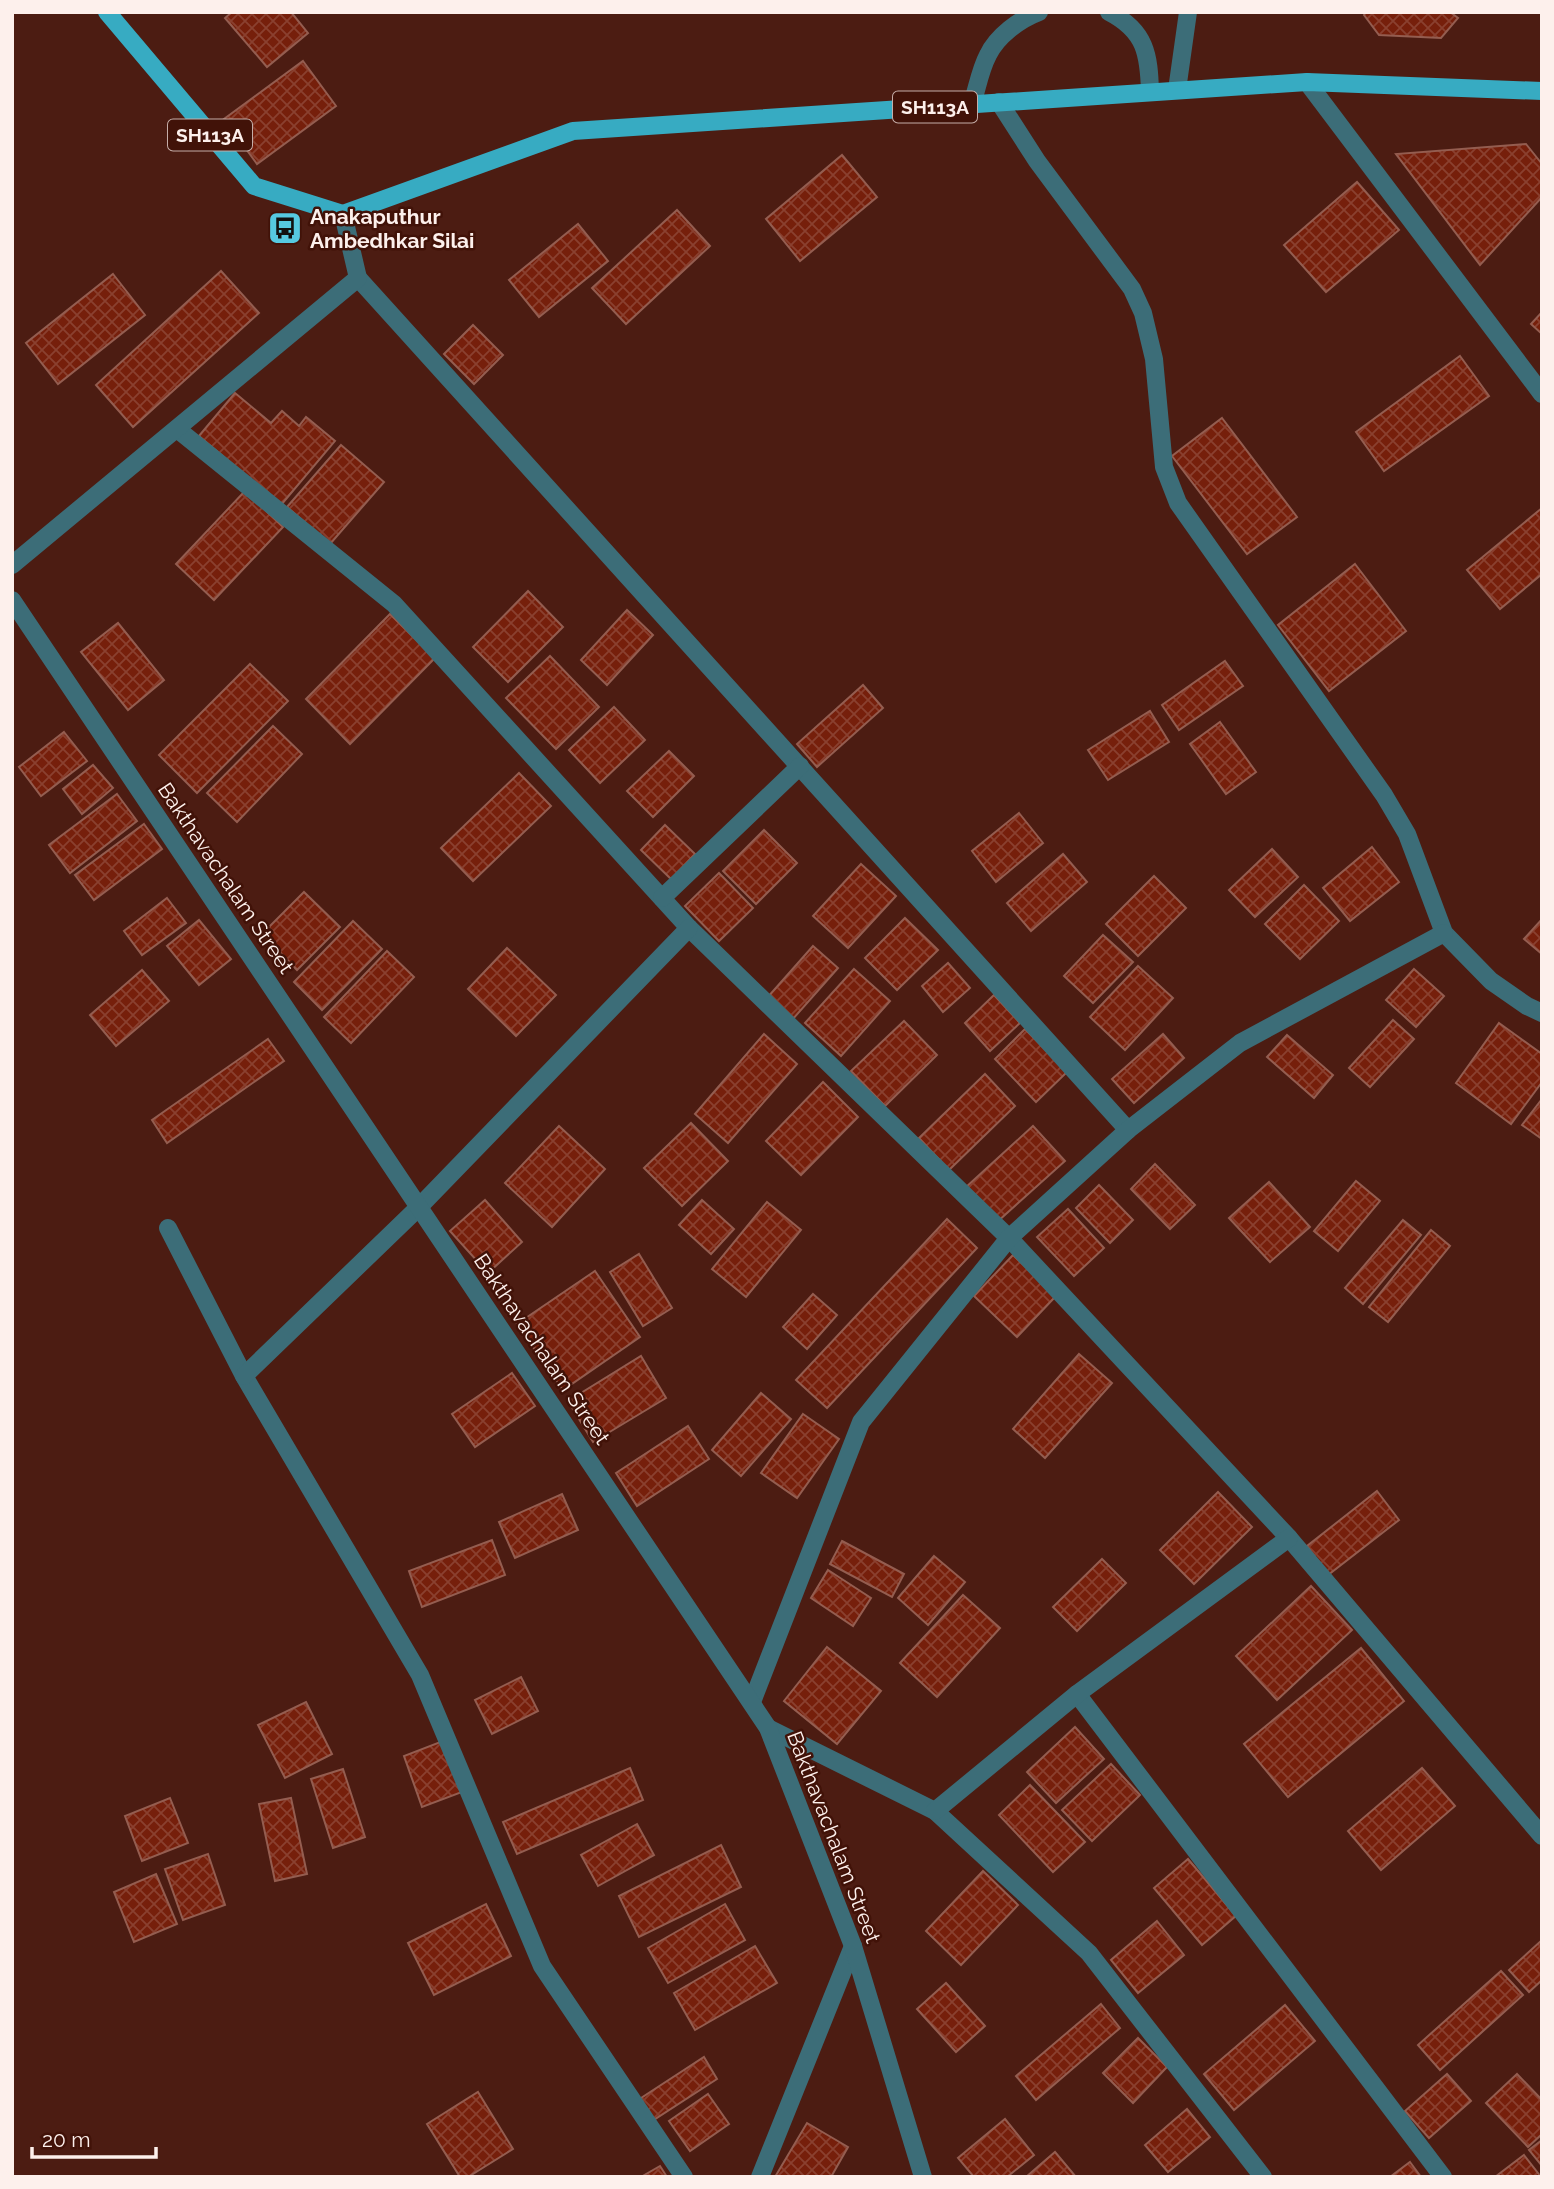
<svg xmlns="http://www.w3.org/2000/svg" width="1554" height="2189" viewBox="0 0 1554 2189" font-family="Raleway,sans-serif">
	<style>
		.building { fill: url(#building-cross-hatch); stroke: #945d50; stroke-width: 2 }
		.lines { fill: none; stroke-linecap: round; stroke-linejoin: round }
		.service { stroke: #3c6d78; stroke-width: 18 }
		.minor { stroke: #3c6d78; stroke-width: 18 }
		.tertiary { stroke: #3c6d78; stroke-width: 18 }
		.primary { stroke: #37abc2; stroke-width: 18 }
		.labels { text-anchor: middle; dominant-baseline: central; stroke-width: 5; stroke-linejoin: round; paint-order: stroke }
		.shield { fill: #411208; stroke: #c5ada8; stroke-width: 2 }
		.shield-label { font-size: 19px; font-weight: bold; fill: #fdf0ec }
		.poi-label { font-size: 21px; font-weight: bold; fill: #fdf0ec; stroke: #411208; text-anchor: start }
		.street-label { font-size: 21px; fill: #fdf0ec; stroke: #411208 }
	</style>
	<defs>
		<pattern id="building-cross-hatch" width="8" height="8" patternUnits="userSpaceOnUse" patternTransform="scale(1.75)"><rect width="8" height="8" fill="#761f0b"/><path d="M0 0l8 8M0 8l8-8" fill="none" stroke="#8a402f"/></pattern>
	</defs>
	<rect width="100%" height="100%" fill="#4c1c12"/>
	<g class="building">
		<path d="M232,12H291L308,33L267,67L225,18Z"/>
		<path d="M1366,12H1450L1458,18L1441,38L1379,35L1364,15Z"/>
		<path d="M303,61L336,106L257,164L224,119Z"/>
		<path d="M1526,144L1542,164V197L1480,265L1396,154Z"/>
		<path d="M842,155L877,197L800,261L766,219Z"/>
		<path d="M1357,182L1399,230L1326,292L1284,245Z"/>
		<path d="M677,210L710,246L626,324L592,288Z"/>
		<path d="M578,224L608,261L539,317L509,280Z"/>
		<path d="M221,271L259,313L133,427L96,385Z"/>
		<path d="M113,274L145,315L58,384L26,343Z"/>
		<path d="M1542,312V334L1531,324Z"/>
		<path d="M473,325L503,355L474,384L444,354Z"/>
		<path d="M1460,356L1489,396L1384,471L1356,432Z"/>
		<path d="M235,393L271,423L282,411L299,426L306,417L335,441L281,505L199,436Z"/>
		<path d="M1222,418L1297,517L1247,554L1172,456Z"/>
		<path d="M341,445L384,482L330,544L287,507Z"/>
		<path d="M245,491L283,527L214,600L176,564Z"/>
		<path d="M1542,508V574L1500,609L1467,570Z"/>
		<path d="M1355,564L1406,631L1329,691L1278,625Z"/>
		<path d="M528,591L563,627L508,682L473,647Z"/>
		<path d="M627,610L653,635L607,685L581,660Z"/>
		<path d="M390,614L435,658L350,744L306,699Z"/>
		<path d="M118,623L164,680L128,710L81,652Z"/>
		<path d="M550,656L599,707L556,749L506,698Z"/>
		<path d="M1225,661L1243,686L1179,730L1162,705Z"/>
		<path d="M250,664L288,701L197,793L159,755Z"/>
		<path d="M863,685L883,708L817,767L797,744Z"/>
		<path d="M614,707L645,740L600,783L569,750Z"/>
		<path d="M1150,711L1169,742L1108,780L1088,750Z"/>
		<path d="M1220,722L1256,772L1226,794L1190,744Z"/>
		<path d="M273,726L302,754L237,822L207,793Z"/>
		<path d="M64,732L87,761L41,796L19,767Z"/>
		<path d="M669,751L694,776L653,817L627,791Z"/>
		<path d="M93,765L113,788L82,814L63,789Z"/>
		<path d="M519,773L551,806L473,881L441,848Z"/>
		<path d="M117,794L137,821L70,873L49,845Z"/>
		<path d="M1019,813L1043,843L996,882L972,851Z"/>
		<path d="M144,824L162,849L94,900L75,875Z"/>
		<path d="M665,825L695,854L671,879L641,850Z"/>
		<path d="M764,830L797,863L756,904L723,871Z"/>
		<path d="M1372,847L1399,882L1350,921L1323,888Z"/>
		<path d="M1272,849L1298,877L1255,917L1229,890Z"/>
		<path d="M1063,854L1087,882L1031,931L1007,903Z"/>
		<path d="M861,864L896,896L848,948L813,916Z"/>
		<path d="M719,873L753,908L719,941L685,906Z"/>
		<path d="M1154,876L1186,908L1138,956L1106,924Z"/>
		<path d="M1304,885L1339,921L1300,959L1265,924Z"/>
		<path d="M304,892L340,927L297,970L262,934Z"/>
		<path d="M167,898L186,923L142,955L124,931Z"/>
		<path d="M905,918L938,950L897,990L865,958Z"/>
		<path d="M1542,919V954L1524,939Z"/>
		<path d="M199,920L231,959L199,985L167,946Z"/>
		<path d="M353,921L382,949L322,1010L294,982Z"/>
		<path d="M1103,935L1133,962L1093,1003L1064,976Z"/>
		<path d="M813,946L838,968L792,1020L767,998Z"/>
		<path d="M507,948L556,995L516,1036L468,989Z"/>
		<path d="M387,951L414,977L351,1043L324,1017Z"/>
		<path d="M948,963L970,988L943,1012L922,986Z"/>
		<path d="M1138,966L1173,998L1125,1050L1090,1017Z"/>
		<path d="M854,969L890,1001L841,1056L805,1023Z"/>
		<path d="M1414,969L1444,996L1416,1027L1386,1000Z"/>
		<path d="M142,970L169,1001L116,1046L90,1015Z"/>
		<path d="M994,995L1020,1023L990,1051L965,1023Z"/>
		<path d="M1393,1020L1414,1039L1370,1087L1349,1068Z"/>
		<path d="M904,1021L937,1055L885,1106L851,1071Z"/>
		<path d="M1499,1023L1542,1054V1082L1511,1124L1456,1083Z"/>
		<path d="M1025,1029L1067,1072L1036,1102L995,1059Z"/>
		<path d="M764,1034L797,1064L728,1143L695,1114Z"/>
		<path d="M1163,1034L1184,1058L1134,1103L1112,1079Z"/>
		<path d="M1287,1035L1333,1075L1314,1098L1267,1057Z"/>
		<path d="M268,1039L284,1061L167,1143L152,1120Z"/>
		<path d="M985,1074L1015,1106L949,1170L919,1138Z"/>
		<path d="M823,1082L858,1117L801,1175L766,1141Z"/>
		<path d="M1542,1099V1139L1522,1125Z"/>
		<path d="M691,1123L728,1161L682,1206L644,1168Z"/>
		<path d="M559,1126L605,1169L552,1227L505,1183Z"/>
		<path d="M1033,1126L1065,1161L997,1222L966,1187Z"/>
		<path d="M1155,1164L1195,1205L1170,1229L1131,1189Z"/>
		<path d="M1356,1181L1380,1201L1338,1251L1314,1231Z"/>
		<path d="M1269,1182L1310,1227L1270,1262L1229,1218Z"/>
		<path d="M1099,1185L1133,1220L1110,1243L1076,1208Z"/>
		<path d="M485,1200L522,1242L488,1273L450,1231Z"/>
		<path d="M702,1200L734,1229L711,1254L679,1225Z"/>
		<path d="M767,1202L801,1230L746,1297L712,1269Z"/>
		<path d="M1068,1209L1104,1248L1074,1276L1037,1237Z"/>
		<path d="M947,1219L977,1248L827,1408L796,1380Z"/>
		<path d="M1403,1220L1421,1235L1363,1304L1345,1288Z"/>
		<path d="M1431,1230L1450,1246L1388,1322L1369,1307Z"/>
		<path d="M639,1254L672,1308L643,1326L610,1272Z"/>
		<path d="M1013,1255L1056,1296L1017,1337L974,1296Z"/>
		<path d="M595,1271L640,1337L563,1390L517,1324Z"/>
		<path d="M813,1294L837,1315L807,1349L783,1327Z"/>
		<path d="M1079,1354L1112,1383L1045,1458L1013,1429Z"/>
		<path d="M641,1356L666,1398L593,1442L568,1401Z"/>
		<path d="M512,1373L535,1406L475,1447L452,1414Z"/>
		<path d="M761,1393L791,1419L741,1476L712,1450Z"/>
		<path d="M803,1414L839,1439L797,1498L761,1473Z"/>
		<path d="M688,1426L709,1459L637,1506L616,1473Z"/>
		<path d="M1377,1491L1399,1520L1328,1575L1307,1546Z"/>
		<path d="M1218,1492L1252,1527L1194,1584L1160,1550Z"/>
		<path d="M562,1494L578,1530L515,1558L499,1522Z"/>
		<path d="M492,1540L505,1575L422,1607L409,1571Z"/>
		<path d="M842,1541L904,1574L892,1597L830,1564Z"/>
		<path d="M934,1556L965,1582L928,1625L898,1598Z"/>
		<path d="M1102,1559L1126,1583L1077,1631L1053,1607Z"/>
		<path d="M828,1570L871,1598L853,1626L811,1598Z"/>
		<path d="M1311,1586L1352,1630L1277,1700L1236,1656Z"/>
		<path d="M963,1595L1000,1628L937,1697L900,1663Z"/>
		<path d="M827,1647L881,1691L837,1744L784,1701Z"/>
		<path d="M1361,1648L1404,1701L1288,1797L1244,1744Z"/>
		<path d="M521,1677L538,1711L492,1734L475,1700Z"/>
		<path d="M306,1702L332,1754L285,1778L258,1725Z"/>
		<path d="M1075,1727L1104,1759L1056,1803L1027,1772Z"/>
		<path d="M443,1741L462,1792L422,1807L404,1756Z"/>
		<path d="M1111,1764L1140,1795L1092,1841L1062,1810Z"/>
		<path d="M630,1768L643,1800L517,1854L503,1822Z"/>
		<path d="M1422,1768L1455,1806L1381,1870L1348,1831Z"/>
		<path d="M343,1769L365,1837L333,1848L311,1779Z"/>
		<path d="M1030,1785L1085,1842L1053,1872L999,1815Z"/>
		<path d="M170,1798L188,1843L142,1861L125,1816Z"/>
		<path d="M291,1798L307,1874L275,1881L259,1804Z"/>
		<path d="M637,1824L654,1855L598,1886L581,1855Z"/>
		<path d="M721,1845L741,1887L639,1937L619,1896Z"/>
		<path d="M208,1854L225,1905L183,1920L165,1869Z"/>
		<path d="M1188,1859L1236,1916L1202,1945L1154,1888Z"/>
		<path d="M983,1871L1018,1905L961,1965L926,1931Z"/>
		<path d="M156,1874L177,1924L134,1942L114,1892Z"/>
		<path d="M486,1904L511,1956L434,1995L408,1943Z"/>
		<path d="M725,1904L745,1940L668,1983L648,1948Z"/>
		<path d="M1157,1921L1184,1955L1138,1993L1111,1960Z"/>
		<path d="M1542,1940V1980L1529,1992L1509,1970Z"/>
		<path d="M755,1946L777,1983L695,2030L674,1993Z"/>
		<path d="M1501,1971L1523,1995L1440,2070L1418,2045Z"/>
		<path d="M946,1983L985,2026L956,2052L917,2009Z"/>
		<path d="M1101,2004L1120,2028L1036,2100L1016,2076Z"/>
		<path d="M1285,2005L1315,2041L1234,2110L1204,2074Z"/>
		<path d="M1138,2038L1167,2067L1133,2103L1103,2073Z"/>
		<path d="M704,2057L717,2079L652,2121L638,2100Z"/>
		<path d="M1447,2074L1471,2101L1429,2138L1405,2111Z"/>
		<path d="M1517,2074L1542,2100V2134L1528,2147L1486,2103Z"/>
		<path d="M478,2092L513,2149L468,2177H460L427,2124Z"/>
		<path d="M708,2094L729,2124L690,2151L669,2121Z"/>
		<path d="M1187,2109L1210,2137L1168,2172L1145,2145Z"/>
		<path d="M1005,2119L1034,2155L1007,2177H974L958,2158Z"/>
		<path d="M807,2123L848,2147L831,2177H775Z"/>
		<path d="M1542,2140V2166L1529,2150Z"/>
		<path d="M1055,2152L1076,2177H1026Z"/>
		<path d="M1524,2155L1541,2177H1495Z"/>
		<path d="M1410,2162L1421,2177H1390Z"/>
		<path d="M660,2166L667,2177H641Z"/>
	</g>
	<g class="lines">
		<g class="service">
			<path d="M1109,12C1146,31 1149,55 1150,92"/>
			<path d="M972,104C977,89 980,70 988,55C997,36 1020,19 1039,12"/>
		</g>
		<g class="minor">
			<path d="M1307,82L1542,394"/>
			<path d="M1177,90L1188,12"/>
			<path d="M999,102L1037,161L1132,289L1143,313L1154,359L1164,467L1178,503L1384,795L1407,834L1444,933L1491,981L1527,1006L1542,1013"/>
			<path d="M358,278L1128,1130"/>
			<path d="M177,429L394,604L689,928L1009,1238L1289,1538L1542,1836"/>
			<path d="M662,898L800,766"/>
			<path d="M168,1228L244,1376L420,1675L542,1966L684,2177"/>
			<path d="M244,1376L419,1207L689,928"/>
			<path d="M1077,1694L1443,2177"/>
			<path d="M752,1702L861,1422L1009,1238L1128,1130L1240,1043L1444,933"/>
			<path d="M768,1728L935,1811L1089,1953L1263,2177"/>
			<path d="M935,1811L1077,1694L1289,1538"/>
			<path d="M760,2177L853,1946"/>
		</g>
		<g class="tertiary">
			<path d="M12,565L358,278L343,214"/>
			<path d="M12,600L768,1728L853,1946L923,2177"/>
		</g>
		<path class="primary" d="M107,12L254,186L343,214L573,131L1307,82L1542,91"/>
	</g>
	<defs>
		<g id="bus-square" transform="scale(1.75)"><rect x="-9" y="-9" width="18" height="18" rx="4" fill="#56c9e1" stroke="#411208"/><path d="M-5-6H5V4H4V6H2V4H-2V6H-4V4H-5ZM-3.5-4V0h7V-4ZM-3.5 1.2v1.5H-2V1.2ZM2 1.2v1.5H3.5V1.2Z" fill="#111"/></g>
	</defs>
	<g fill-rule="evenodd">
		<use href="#bus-square" x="285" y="228"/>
	</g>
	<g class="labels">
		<g class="shield">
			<rect x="893" y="91.5" width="84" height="31" rx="5"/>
			<rect x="168" y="119.5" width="84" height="31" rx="5"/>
		</g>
		<g class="shield-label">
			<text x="935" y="107">SH113A</text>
			<text x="210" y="135">SH113A</text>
		</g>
		<g class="poi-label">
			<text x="310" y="216">Anakaputhur<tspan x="310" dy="24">Ambedhkar Silai</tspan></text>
		</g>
		<g class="street-label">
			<text transform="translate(226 878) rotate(56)">Bakthavachalam Street</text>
			<text transform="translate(542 1349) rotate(56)">Bakthavachalam Street</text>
			<text transform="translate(834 1837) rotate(69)">Bakthavachalam Street</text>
		</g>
	</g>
	<rect width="1554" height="2189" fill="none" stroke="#fdf0ec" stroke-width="28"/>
	<path d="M32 2147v10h124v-10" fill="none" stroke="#fdf0ec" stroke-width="3.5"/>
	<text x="42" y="2147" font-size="21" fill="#fdf0ec" stroke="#411208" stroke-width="5" paint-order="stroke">20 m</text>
</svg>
